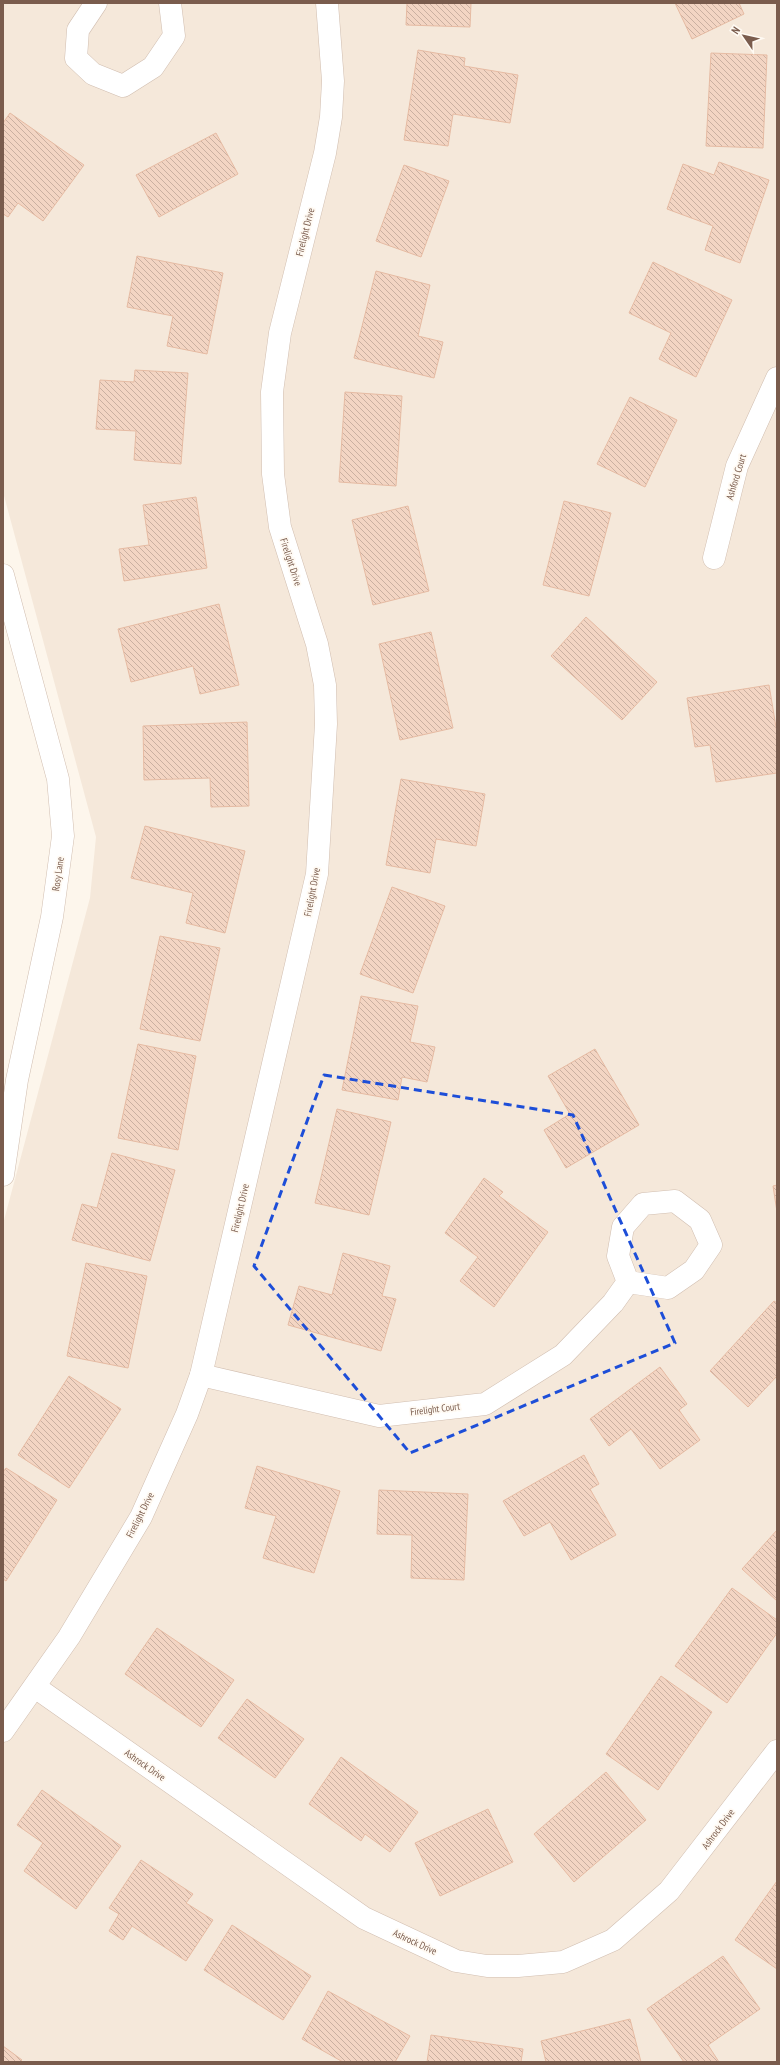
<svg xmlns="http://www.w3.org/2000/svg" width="780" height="2065" viewBox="0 0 780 2065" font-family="'PT Sans Narrow',sans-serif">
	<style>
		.residential { fill: #f5e8da }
		.building { fill: url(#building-back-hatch); stroke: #e6bba3 }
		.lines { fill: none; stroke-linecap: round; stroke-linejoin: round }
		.street-casing { stroke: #d1beb0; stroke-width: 23 }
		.street { stroke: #fff; stroke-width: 22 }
		.marked { fill: none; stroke: #1d4ed8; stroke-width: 3; stroke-dasharray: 8 5; stroke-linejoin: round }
		.labels { text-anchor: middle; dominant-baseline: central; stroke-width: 3.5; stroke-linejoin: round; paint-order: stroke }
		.street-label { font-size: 10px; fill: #7a5c4d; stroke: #fffaf3 }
	</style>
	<defs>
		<pattern id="building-back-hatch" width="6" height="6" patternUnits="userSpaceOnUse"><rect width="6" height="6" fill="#f3d5c3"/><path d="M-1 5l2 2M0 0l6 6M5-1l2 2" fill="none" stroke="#cab0a1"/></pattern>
	</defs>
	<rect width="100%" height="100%" fill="#fdf6ec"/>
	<path class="residential" d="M3,3H777V2062H3V1224L90,898L96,837L3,492Z"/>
	<g class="building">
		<path d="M407,3H471L470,27L406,25Z"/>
		<path d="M675,3H739L744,14L692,39Z"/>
		<path d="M418,50L465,58L464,66L518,75L510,123L453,114L448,146L404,140Z"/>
		<path d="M711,53L767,55L763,148L706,146Z"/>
		<path d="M10,113L84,165L43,221L18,203L8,217L3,214V123Z"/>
		<path d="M216,133L238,174L159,217L136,175Z"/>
		<path d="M719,162L769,180L740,263L705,250L713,226L667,209L683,164L714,175Z"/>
		<path d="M404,165L449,181L421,257L376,241Z"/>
		<path d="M137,256L223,273L207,354L167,346L173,316L127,307Z"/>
		<path d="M653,262L732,300L696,377L659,359L671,333L629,313Z"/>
		<path d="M376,271L430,285L418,336L443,342L434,378L354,358Z"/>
		<path d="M135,370L188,373L181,464L134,460L136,431L96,429L100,380L134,382Z"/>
		<path d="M345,392L402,396L396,486L339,482Z"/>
		<path d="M630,397L677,420L645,487L597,464Z"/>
		<path d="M196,497L207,568L124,581L119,549L149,545L143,505Z"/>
		<path d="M564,501L611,513L589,596L543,585Z"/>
		<path d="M408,506L429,591L373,605L352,520Z"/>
		<path d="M219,604L239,685L200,694L193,666L131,682L118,629Z"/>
		<path d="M586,617L657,682L622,720L551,656Z"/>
		<path d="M431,632L453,728L400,740L379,644Z"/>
		<path d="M769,685L777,733V773L716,782L710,745L695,747L687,698Z"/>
		<path d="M247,722L249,806L211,807L210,778L144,780L143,726Z"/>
		<path d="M401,779L485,794L476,846L436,839L430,873L386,865Z"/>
		<path d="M145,826L245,851L225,933L186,923L193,893L131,878Z"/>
		<path d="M392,887L445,906L413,993L360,974Z"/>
		<path d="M160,936L220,948L200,1041L140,1029Z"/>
		<path d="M361,996L418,1006L410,1042L435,1047L427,1082L402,1077L398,1100L342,1090Z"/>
		<path d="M138,1044L196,1056L178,1150L118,1138Z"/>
		<path d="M595,1049L639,1125L566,1168L544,1130L570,1114L548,1076Z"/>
		<path d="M337,1109L391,1122L369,1215L315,1203Z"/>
		<path d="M112,1153L175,1170L150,1261L72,1240L82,1204L97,1208Z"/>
		<path d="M484,1178L503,1192L499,1196L548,1232L494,1307L460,1281L478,1257L445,1233Z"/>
		<path d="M777,1185V1212L773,1186Z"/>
		<path d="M343,1253L390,1266L382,1296L396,1299L381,1351L288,1325L299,1286L332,1295Z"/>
		<path d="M86,1263L147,1276L128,1368L67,1356Z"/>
		<path d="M774,1301L777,1303V1376L748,1407L710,1371Z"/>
		<path d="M660,1367L687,1404L679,1410L700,1440L660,1469L631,1429L609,1446L590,1419Z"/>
		<path d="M69,1376L121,1409L69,1488L18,1455Z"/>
		<path d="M584,1455L599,1484L590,1489L616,1535L571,1560L550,1522L524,1536L503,1501Z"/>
		<path d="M257,1466L340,1491L314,1573L263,1558L276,1516L245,1508Z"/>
		<path d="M6,1468L57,1500L6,1581L3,1579V1472Z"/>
		<path d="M379,1490L468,1494L464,1580L411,1578L412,1535L377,1534Z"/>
		<path d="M777,1530V1601L742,1569Z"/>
		<path d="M732,1588L777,1620V1633L727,1703L675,1666Z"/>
		<path d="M157,1628L234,1680L201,1727L125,1674Z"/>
		<path d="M661,1676L712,1712L658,1790L606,1754Z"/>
		<path d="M247,1699L304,1739L275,1778L218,1738Z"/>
		<path d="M341,1757L418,1812L390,1852L365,1834L361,1841L309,1804Z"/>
		<path d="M606,1772L646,1820L574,1882L534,1834Z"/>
		<path d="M42,1790L121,1846L76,1909L24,1871L43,1843L17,1825Z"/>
		<path d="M488,1809L513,1862L440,1896L415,1843Z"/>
		<path d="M141,1860L193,1894L186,1903L213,1920L186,1961L132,1926L123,1940L109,1931L119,1914L109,1908Z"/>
		<path d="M777,1881V1969L735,1940Z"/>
		<path d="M232,1925L311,1976L283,2020L204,1970Z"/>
		<path d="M723,1956L760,2009L708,2045L719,2062H684L647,2009Z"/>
		<path d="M328,1991L410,2036L395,2062H343L302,2039Z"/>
		<path d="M630,2019L641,2062H546L541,2041Z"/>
		<path d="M431,2035L523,2049L521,2062H427Z"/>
		<path d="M3,2046L22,2060L20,2062H3Z"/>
	</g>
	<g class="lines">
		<g class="street-casing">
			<g id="street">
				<path d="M96,3L78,30L76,58L93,74L123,86L153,67L174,36L170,3"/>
				<path d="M714,558L737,466L777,378"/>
				<path d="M3,575L58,779L63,836L52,917L17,1080L3,1175"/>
				<path d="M201,1375L379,1416L485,1404L563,1355L613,1303L628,1282L618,1256L623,1227L643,1204L675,1201L700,1220L711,1245L694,1270L668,1288L628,1282"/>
				<path d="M35,1687L364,1918L456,1961L487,1966H518L563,1962L613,1940L669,1891L777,1751"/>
				<path d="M3,1731L69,1637L141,1517L187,1414L201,1375L317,874L326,724L325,685L317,644L280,527L273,474L272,392L280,333L325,153L331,117L333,81L327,3"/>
			</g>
		</g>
		<use href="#street" class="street"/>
	</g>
	<path class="marked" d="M324,1075L573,1115L675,1343L410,1453L254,1266Z"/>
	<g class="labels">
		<g class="street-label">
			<text transform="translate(305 232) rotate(-76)">Firelight Drive</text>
			<text transform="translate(736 477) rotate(-73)">Ashford Court</text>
			<text transform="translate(291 562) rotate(72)">Firelight Drive</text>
			<text transform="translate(58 874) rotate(-82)">Rosy Lane</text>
			<text transform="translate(312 892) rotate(-79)">Firelight Drive</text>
			<text transform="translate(240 1208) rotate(-77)">Firelight Drive</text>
			<text transform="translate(435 1409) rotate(-7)">Firelight Court</text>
			<text transform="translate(140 1515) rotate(-63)">Firelight Drive</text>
			<text transform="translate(145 1765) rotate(35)">Ashrock Drive</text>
			<text transform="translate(718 1829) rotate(-53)">Ashrock Drive</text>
			<text transform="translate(415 1942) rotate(25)">Ashrock Drive</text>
		</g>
	</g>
	<rect width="780" height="2065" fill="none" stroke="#7a5c4d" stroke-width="8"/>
	<g transform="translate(744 36) rotate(304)" stroke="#fffaf3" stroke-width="3" paint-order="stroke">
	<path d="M0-3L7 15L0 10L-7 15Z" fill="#7a5c4d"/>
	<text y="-6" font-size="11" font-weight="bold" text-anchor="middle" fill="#7a5c4d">N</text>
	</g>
</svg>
